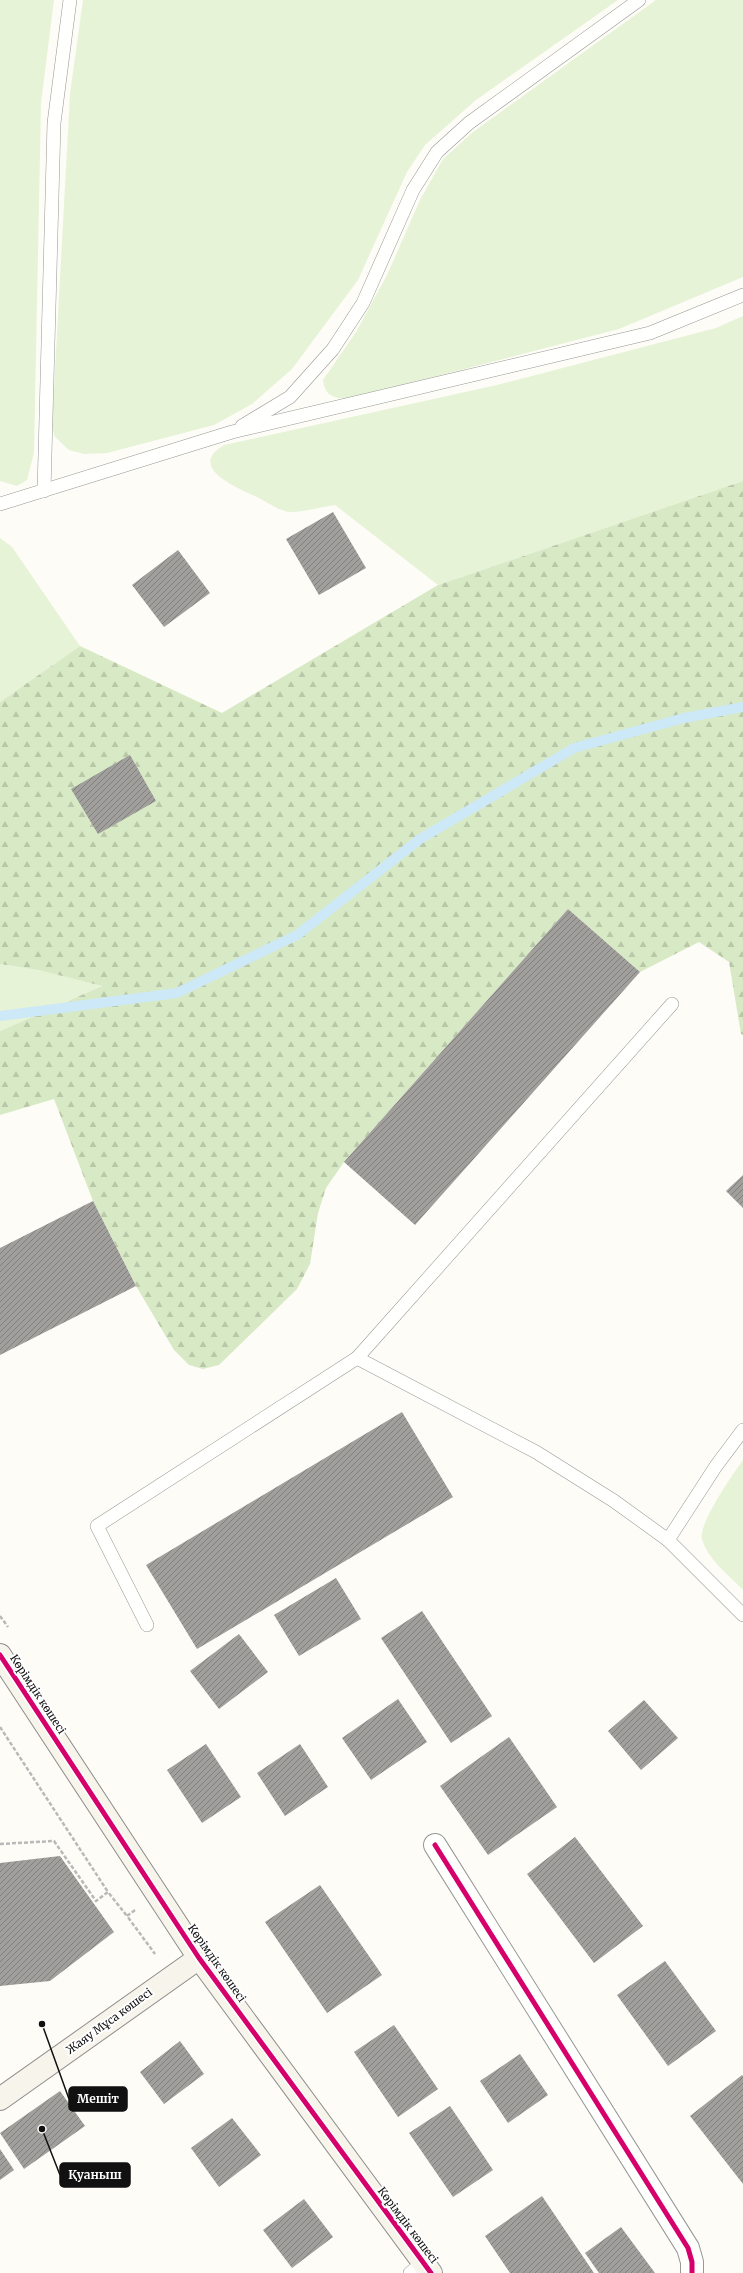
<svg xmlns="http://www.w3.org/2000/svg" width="743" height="2273" viewBox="0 0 743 2273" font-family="Merriweather,serif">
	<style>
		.grass { fill: #e7f3d7 }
		.forest { fill: url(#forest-firs) }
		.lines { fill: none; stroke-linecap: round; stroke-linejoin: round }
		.stream { stroke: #cde8f7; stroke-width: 10 }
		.building { fill: url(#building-hatch) }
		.lane-casing { stroke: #979795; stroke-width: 14 }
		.street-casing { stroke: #979795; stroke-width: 24 }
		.secondary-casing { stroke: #8e8d8b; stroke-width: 24 }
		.path { stroke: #b9b9b8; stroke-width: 2.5; stroke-dasharray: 4 2; stroke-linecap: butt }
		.lane { stroke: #fffffe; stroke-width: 13 }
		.street { stroke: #fffffe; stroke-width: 22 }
		.secondary { stroke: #f6f4eb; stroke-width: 22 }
		.cycleway-casing { stroke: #fff; stroke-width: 8 }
		.cycleway { stroke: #d6006c; stroke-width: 5 }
		.labels { text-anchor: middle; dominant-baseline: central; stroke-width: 4; stroke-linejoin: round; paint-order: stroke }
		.street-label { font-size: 11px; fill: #111; stroke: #fff }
		.leader { fill: none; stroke: #111; stroke-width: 1.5 }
		.callout-dot { fill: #111; stroke: #fff; stroke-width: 1.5 }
		.callout { fill: #111; stroke: #111; stroke-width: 1.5 }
		.callout-label { font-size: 12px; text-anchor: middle; font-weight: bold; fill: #fff }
	</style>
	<defs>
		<pattern id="forest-firs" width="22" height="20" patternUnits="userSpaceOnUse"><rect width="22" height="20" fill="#d8eac5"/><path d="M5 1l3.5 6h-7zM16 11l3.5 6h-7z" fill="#b8c8a8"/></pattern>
		<pattern id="building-hatch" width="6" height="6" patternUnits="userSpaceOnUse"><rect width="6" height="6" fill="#a19f9c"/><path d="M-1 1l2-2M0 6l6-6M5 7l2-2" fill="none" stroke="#82807e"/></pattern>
	</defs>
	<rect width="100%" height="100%" fill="#fdfcf7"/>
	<g class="grass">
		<path d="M0,0H54L41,103L34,453L27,480L17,486L0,481Z"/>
		<path d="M83,0H618L476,100L425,145L407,172L358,280L292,369L252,404L214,425L107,453L84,454L69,450L55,437L52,426L70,94Z"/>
		<path d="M656,0H743V277L619,329L349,399C334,398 325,397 323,380L356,332L387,275L420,200L443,159L473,132Z"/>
		<path d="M743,316V481L438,585L335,505C321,507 304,512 290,512C281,512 267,502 259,498C240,489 185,468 224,445L497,385L716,328Z"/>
		<path d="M0,538L12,547L80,646L0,702Z"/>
		<path d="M0,964L38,970L102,986L0,1031Z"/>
		<path d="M743,1460V1590C729,1575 708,1560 702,1539C698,1524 733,1474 743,1460Z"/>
	</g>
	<path class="forest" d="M743,481V1035L741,1034L729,962L699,942L640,972L568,909L344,1162L326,1188L318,1213L310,1264L297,1289L219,1365L203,1369L189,1365L174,1350L136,1286L93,1201L54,1099L0,1115V1031L102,986L38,970L0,964V702L80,646L222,713L438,585Z"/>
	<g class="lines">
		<path class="stream" d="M0,1016L177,993L297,935L420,839L574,748L684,718L743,707"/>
	</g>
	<g class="building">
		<path d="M333,512L366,568L319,595L286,539Z"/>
		<path d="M178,550L210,593L164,627L132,585Z"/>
		<path d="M130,755L156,801L98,834L71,789Z"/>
		<path d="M568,909L640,972L415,1225L344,1162Z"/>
		<path d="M743,1175V1208L726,1191Z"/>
		<path d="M93,1201L136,1286L0,1355V1248Z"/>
		<path d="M402,1412L453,1497L197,1649L146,1565Z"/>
		<path d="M336,1578L361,1619L299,1656L274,1615Z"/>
		<path d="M422,1611L492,1716L451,1743L381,1638Z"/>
		<path d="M239,1634L268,1672L219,1709L190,1671Z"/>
		<path d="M398,1699L427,1742L371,1780L342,1738Z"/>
		<path d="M644,1700L678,1738L641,1770L608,1731Z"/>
		<path d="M509,1737L557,1807L488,1855L440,1786Z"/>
		<path d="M206,1744L241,1797L202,1823L167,1770Z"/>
		<path d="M300,1744L328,1787L285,1816L257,1773Z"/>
		<path d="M575,1837L643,1926L594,1963L527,1874Z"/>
		<path d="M60,1856L114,1932L50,1981L0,1986V1863Z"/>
		<path d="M320,1885L382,1975L327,2013L265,1922Z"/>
		<path d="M665,1961L716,2031L668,2066L617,1995Z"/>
		<path d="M394,2025L438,2089L398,2117L354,2052Z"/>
		<path d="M180,2041L204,2074L164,2104L140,2072Z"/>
		<path d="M520,2054L548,2095L508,2123L480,2081Z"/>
		<path d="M742,2075L743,2076V2184L690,2116Z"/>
		<path d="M60,2091L85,2126L24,2169L0,2133Z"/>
		<path d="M450,2106L493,2170L453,2197L409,2133Z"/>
		<path d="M232,2118L261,2155L219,2187L191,2148Z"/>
		<path d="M0,2149L14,2170L0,2180Z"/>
		<path d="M542,2196L594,2273H510L485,2236Z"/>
		<path d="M304,2199L333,2237L292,2268L263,2230Z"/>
		<path d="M621,2227L655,2273H599L585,2253Z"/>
	</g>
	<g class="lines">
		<g class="lane-casing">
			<g id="lane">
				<path d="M242,426L290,397L333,349L363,303L413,190L437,152L469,123L639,0"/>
				<path d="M44,491L54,123L70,0"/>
				<path d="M0,504L232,432L650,333L743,295"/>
				<path d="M357,1358L536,1452L614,1501L668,1540"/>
				<path d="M743,1430L716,1466L668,1540L743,1615"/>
				<path d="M147,1625L97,1526L357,1358L672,1004"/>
				<path d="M410,2273L423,2263"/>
			</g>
		</g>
		<g class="street-casing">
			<path id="street" d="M435,1845L688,2248L692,2262V2273"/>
		</g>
		<g class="secondary-casing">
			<g id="secondary">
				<path d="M0,1655L199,1958L431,2273"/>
				<path d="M0,2099L199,1958"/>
			</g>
		</g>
		<g class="path">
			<path d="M0,1616L8,1627"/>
			<path d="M0,1727L108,1892"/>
			<path d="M0,1844L54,1841L96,1901L108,1892L127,1916"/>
			<path d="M135,1910L127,1916L155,1954"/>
		</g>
		<use href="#lane" class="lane"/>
		<use href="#street" class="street"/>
		<use href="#secondary" class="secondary"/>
		<g class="cycleway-casing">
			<g id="cycleway">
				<path d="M0,1655L199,1958L431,2273"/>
				<path d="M435,1845L688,2248L692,2262V2273"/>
			</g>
		</g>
		<use href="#cycleway" class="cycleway"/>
	</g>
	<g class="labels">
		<g class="street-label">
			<text transform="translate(38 1694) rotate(57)">Көрімдік көшесі</text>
			<text transform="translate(217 1963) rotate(55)">Көрімдік көшесі</text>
			<text transform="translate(109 2021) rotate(-36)">Жаяу Мұса көшесі</text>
			<text transform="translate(408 2225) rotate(53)">Көрімдік көшесі</text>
		</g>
	</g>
	<path class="leader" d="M42 2024L69 2099M42 2129L60 2175"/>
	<g class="callout-dot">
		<circle cx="42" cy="2024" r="4"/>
		<circle cx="42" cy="2129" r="4"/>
	</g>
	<g class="callout">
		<rect x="69" y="2087" width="58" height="24" rx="4"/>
		<rect x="60" y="2163" width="70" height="24" rx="4"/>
	</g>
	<g class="callout-label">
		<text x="98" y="2103">Мешіт</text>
		<text x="95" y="2179">Қуаныш</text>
	</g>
</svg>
